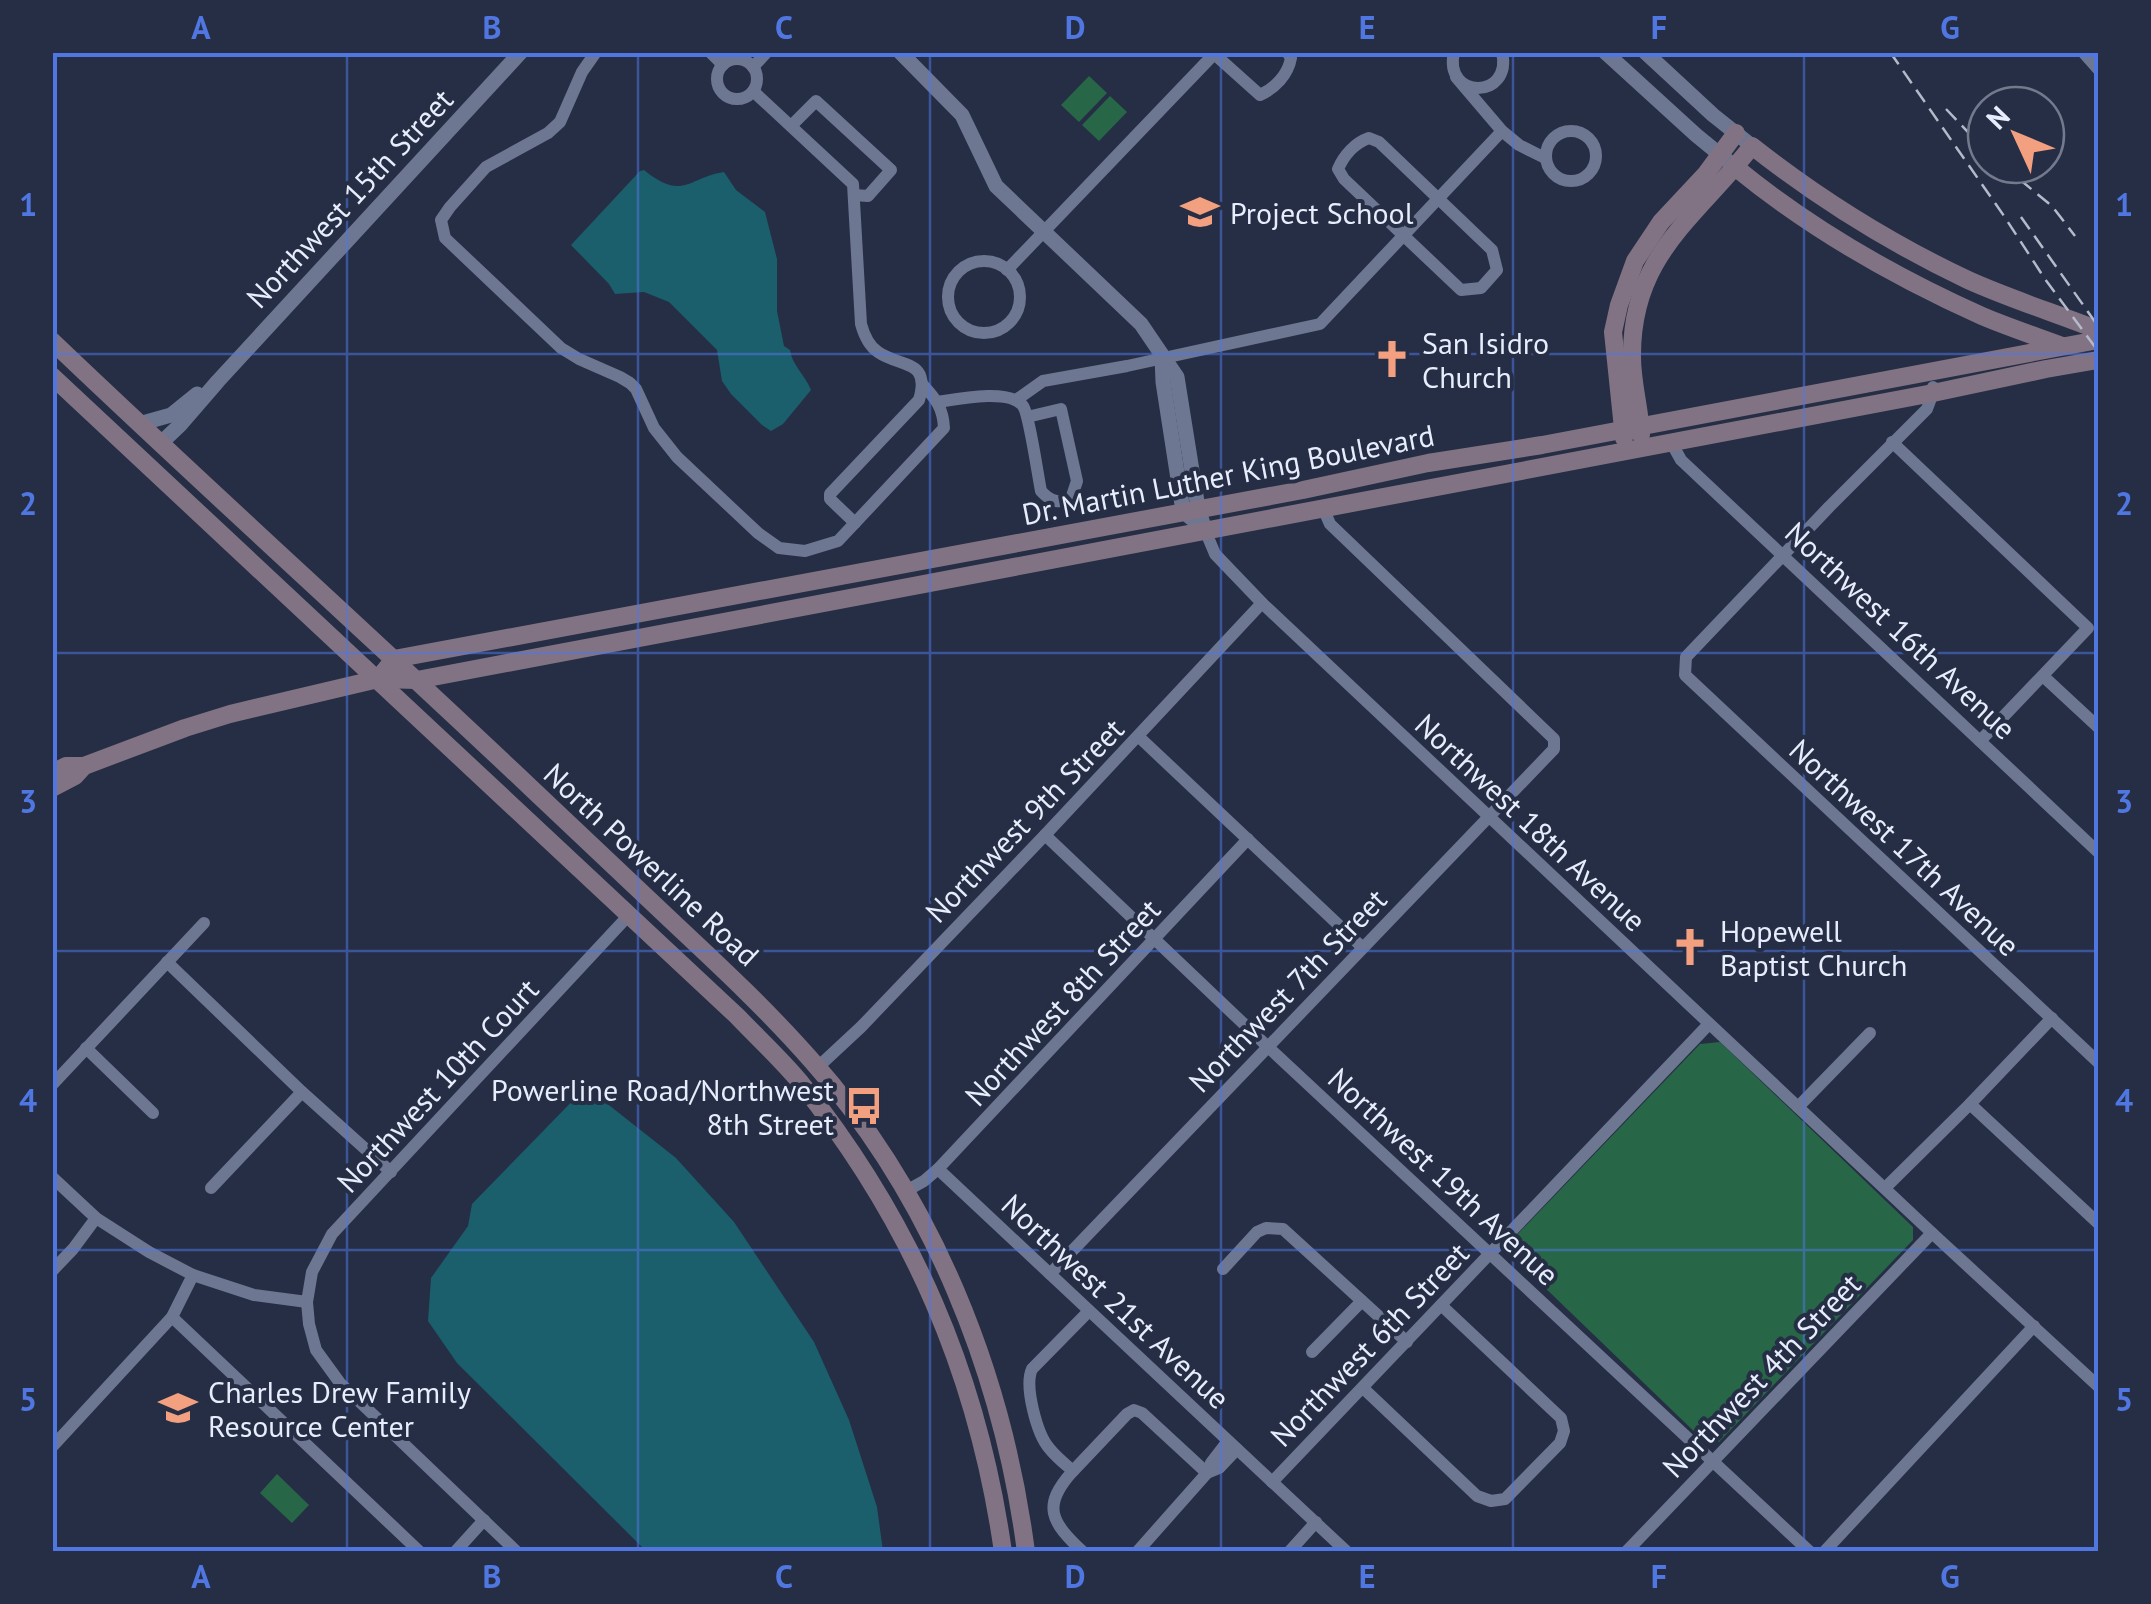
<svg xmlns="http://www.w3.org/2000/svg" width="2151" height="1604" viewBox="0 0 2151 1604" font-family="'PT Sans',sans-serif">
	<style>
		.green { fill: #276646 }
		.water { fill: #1b5e6c }
		.lines { fill: none; stroke-linecap: round; stroke-linejoin: round }
		.minor { stroke: #6d7792; stroke-width: 12 }
		.tertiary { stroke: #6d7792; stroke-width: 15 }
		.secondary { stroke: #827384; stroke-width: 18 }
		.rail { stroke: #b4bacb; stroke-width: 2.5; stroke-dasharray: 15 8; stroke-linecap: butt }
		.grid { fill: none; stroke: #5076e1; stroke-width: 2.5; stroke-opacity: 0.55 }
		.labels { text-anchor: middle; dominant-baseline: central; stroke-width: 8; stroke-linejoin: round; paint-order: stroke }
		.street-label { font-size: 30px; fill: #e7edfc; stroke: #252e44 }
		.poi-label { font-size: 30px; fill: #e7edfc; stroke: #252e44; text-anchor: start }
		.neatline { fill: none; stroke: #5076e1; stroke-width: 4 }
		.grid-label { font-size: 32px; text-anchor: middle; font-weight: bold; fill: #5076e1 }
	</style>
	<rect width="100%" height="100%" fill="#252e44"/>
	<g class="green">
		<path d="M1089,76L1107,93L1079,122L1061,105Z"/>
		<path d="M1110,96L1127,112L1099,141L1082,125Z"/>
		<path d="M1720,1042L1913,1227V1240L1719,1442L1704,1441L1512,1256L1510,1242L1700,1044Z"/>
		<path d="M277,1474L309,1505L292,1523L260,1493Z"/>
	</g>
	<g class="water">
		<path d="M644,170C683,202 689,177 724,172L736,190L765,212L777,259V311L784,346L790,350C792,365 805,375 811,390L783,424L771,431L762,425L731,394L722,381L717,350L669,302L644,292L615,294L609,284L571,245L640,171Z"/>
		<path d="M586,1087L676,1158L734,1222L814,1342L849,1420L877,1507L883,1551H646L457,1363L428,1321L431,1278L468,1226L472,1204Z"/>
	</g>
	<g class="lines">
		<g class="minor">
			<path d="M596,52L582,72L560,122L548,133L486,167L450,207L441,220L445,238L561,348L579,359L620,377L630,383L636,389L654,428L677,457L758,533L779,548L805,551L838,541L944,428C943,408 936,399 923,385"/>
			<path d="M710,52L723,65"/>
			<path d="M1212,52L1260,95C1275,88 1288,75 1291,58L1287,52"/>
			<path d="M1454,52C1443,100 1513,100 1502,52"/>
			<path d="M2083,52L2098,69"/>
			<circle cx="737" cy="79" r="20"/>
			<path d="M753,67L767,52"/>
			<path d="M1456,77L1502,131L1519,145L1545,158"/>
			<path d="M753,91L853,184L861,324C864,335 869,346 878,352C901,368 931,359 919,400L830,494V499L855,523"/>
			<path d="M791,126L816,101L891,170L868,196L854,195"/>
			<circle cx="1571" cy="156" r="25"/>
			<path d="M1369,138L1379,142L1492,250L1497,270L1481,288L1461,290L1344,179L1338,169C1344,155 1355,143 1369,138Z"/>
			<circle cx="984" cy="297" r="36"/>
			<path d="M1007,270L1216,52"/>
			<path d="M1933,387V393L1927,409L1829,507L1686,657L1685,675L2098,1062"/>
			<path d="M1016,400L1043,381L1127,366L1320,324L1502,131"/>
			<path d="M938,402C957,399 1010,388 1023,406C1029,414 1038,476 1041,491C1050,501 1058,504 1071,499L1077,481L1061,409L1027,417"/>
			<path d="M1671,442L1681,460L2098,852"/>
			<path d="M1892,442L2088,628L1980,741"/>
			<path d="M1205,530L1215,554L1262,603L1932,1233L2098,1386"/>
			<path d="M2043,676L2098,727"/>
			<path d="M1138,736L1362,947"/>
			<path d="M1045,835L1267,1046L1810,1552"/>
			<path d="M167,962L302,1092L391,1172"/>
			<path d="M86,1048L153,1113"/>
			<path d="M818,1067L861,1027L1045,835L1262,603"/>
			<path d="M52,1085L204,923"/>
			<path d="M1970,1104L2098,1223"/>
			<path d="M1798,1107L1870,1033"/>
			<path d="M938,1169L1347,1552"/>
			<path d="M52,1177L96,1218L149,1252L193,1275L254,1295L307,1302"/>
			<path d="M211,1188L302,1092"/>
			<path d="M1885,1188L1970,1104L2052,1018"/>
			<path d="M906,1191L924,1181L938,1169L1248,839"/>
			<path d="M1223,1269L1257,1232L1266,1228L1283,1229L1407,1342"/>
			<path d="M52,1271L73,1249L96,1218"/>
			<path d="M1050,1274L1554,749V739L1330,524L1323,508"/>
			<path d="M172,1317L420,1552"/>
			<path d="M1312,1352L1362,1301"/>
			<path d="M1363,1388L1477,1496L1491,1501L1505,1499L1560,1443L1564,1431L1561,1418L1441,1305"/>
			<path d="M52,1447L172,1317L193,1275"/>
			<path d="M1073,1471L1127,1414L1134,1410L1142,1413L1207,1473"/>
			<path d="M1207,1473L1219,1468L1237,1449"/>
			<path d="M1272,1482L1709,1024"/>
			<path d="M455,1552L484,1520"/>
			<path d="M517,1552L340,1383L316,1350L309,1324L307,1302L312,1272L332,1234L629,915"/>
			<path d="M1083,1552C1051,1522 1041,1506 1073,1471C1065,1464 1056,1457 1049,1448C1037,1434 1024,1386 1032,1369L1089,1311"/>
			<path d="M1137,1552L1207,1473L1211,1463L1228,1441"/>
			<path d="M1289,1552L1316,1522"/>
			<path d="M1626,1552L1932,1233"/>
			<path d="M1824,1552L2034,1326"/>
		</g>
		<g class="tertiary">
			<path d="M900,52L962,115L996,186L1141,324L1177,377L1198,508L1205,530"/>
			<path d="M1605,52L1696,135L1729,162"/>
			<path d="M1645,52L1713,115L1752,146"/>
			<path d="M1162,357L1163,382L1183,511L1191,518"/>
			<path d="M139,424L171,415L197,394"/>
			<path d="M160,444L180,425L218,381L521,52"/>
		</g>
		<g class="secondary">
			<path d="M1735,167C1808,227 1895,277 1982,316C2008,327 2035,336 2062,346"/>
			<path d="M52,341C210,492 373,638 531,788C580,834 628,880 676,925C723,969 770,1013 812,1061C932,1196 1003,1374 1026,1552"/>
			<path d="M52,376L737,1016C758,1038 781,1059 800,1082C912,1222 978,1375 1003,1552"/>
			<path d="M1641,435C1640,409 1632,384 1632,357C1631,255 1695,219 1752,146C1818,198 1892,244 1968,280C2010,299 2055,313 2098,330"/>
			<path d="M1624,438L1613,332L1619,305L1635,261L1661,222L1705,175L1736,133"/>
			<path d="M378,679L394,659L1303,490L1428,463L1542,445L2098,340"/>
			<path d="M52,773L66,766H84L185,728L230,714L378,679L417,680L1933,393L2046,369L2098,360"/>
			<path d="M52,788L75,776L84,766"/>
		</g>
		<g class="rail">
			<path d="M1890,52L2004,216L2045,279L2098,351"/>
			<path d="M1946,109L1986,151"/>
			<path d="M2002,165L2052,206L2075,236"/>
			<path d="M2021,217L2098,326"/>
		</g>
	</g>
	<path class="grid" d="M347,52V1552M638,52V1552M930,52V1552M1221,52V1552M1513,52V1552M1804,52V1552M52,354H2098M52,653H2098M52,951H2098M52,1250H2098"/>
	<defs>
		<g id="school-bare" transform="scale(3)"><path d="M0-5L7-2L0 1L-7-2ZM-4 1L0 2.5L4 1V4Q0 6-4 4Z" fill="#f2a080" stroke="#252e44" stroke-width="2.5" paint-order="stroke"/></g>
		<g id="church-bare" transform="scale(3)"><path d="M-1.2-6h2.4v3.5h3.3v2.4h-3.3V6h-2.4V-.1h-3.3v-2.4h3.3Z" fill="#f2a080" stroke="#252e44" stroke-width="2.5" paint-order="stroke"/></g>
		<g id="bus-bare" transform="scale(3)"><path d="M-5-6H5V4H4V6H2V4H-2V6H-4V4H-5ZM-3.5-4V0h7V-4ZM-3.5 1.2v1.5H-2V1.2ZM2 1.2v1.5H3.5V1.2Z" fill="#f2a080" stroke="#252e44" stroke-width="2.5" paint-order="stroke"/></g>
	</defs>
	<g fill-rule="evenodd">
		<use href="#school-bare" x="1200" y="212"/>
		<use href="#church-bare" x="1392" y="359"/>
		<use href="#church-bare" x="1690" y="947"/>
		<use href="#bus-bare" x="864" y="1106"/>
		<use href="#school-bare" x="178" y="1408"/>
	</g>
	<g class="labels">
		<g class="street-label">
			<text transform="translate(349 198) rotate(-47)">Northwest 15th Street</text>
			<text transform="translate(1228 474) rotate(-11)">Dr. Martin Luther King Boulevard</text>
			<text transform="translate(1901 630) rotate(43)">Northwest 16th Avenue</text>
			<text transform="translate(1024 820) rotate(-46)">Northwest 9th Street</text>
			<text transform="translate(1531 822) rotate(43)">Northwest 18th Avenue</text>
			<text transform="translate(1905 847) rotate(43)">Northwest 17th Avenue</text>
			<text transform="translate(652 864) rotate(43)">North Powerline Road</text>
			<text transform="translate(1287 990) rotate(-46)">Northwest 7th Street</text>
			<text transform="translate(1062 1002) rotate(-47)">Northwest 8th Street</text>
			<text transform="translate(437 1085) rotate(-47)">Northwest 10th Court</text>
			<text transform="translate(1444 1176) rotate(43)">Northwest 19th Avenue</text>
			<text transform="translate(1116 1301) rotate(43)">Northwest 21st Avenue</text>
			<text transform="translate(1369 1344) rotate(-46)">Northwest 6th Street</text>
			<text transform="translate(1761 1375) rotate(-46)">Northwest 4th Street</text>
		</g>
		<g class="poi-label">
			<text x="1230" y="212">Project School</text>
			<text x="1422" y="342">San Isidro<tspan x="1422" dy="34">Church</tspan></text>
			<text x="1720" y="930">Hopewell<tspan x="1720" dy="34">Baptist Church</tspan></text>
			<text x="834" y="1089" text-anchor="end">Powerline Road/Northwest<tspan x="834" dy="34">8th Street</tspan></text>
			<text x="208" y="1391">Charles Drew Family<tspan x="208" dy="34">Resource Center</tspan></text>
		</g>
	</g>
	<rect width="2151" height="1604" fill="none" stroke="#252e44" stroke-width="110"/>
	<g transform="translate(2016 135) rotate(314)"><circle r="48" fill="#252e44" stroke="#737a8e" stroke-width="2.5"/>
	<path d="M0-8L18 38L0 25L-18 38Z" fill="#f2a080"/>
	<text y="-15" font-size="28" font-weight="bold" text-anchor="middle" fill="#e7edfc">N</text>
	</g>
	<rect x="55" y="55" width="2041" height="1494" class="neatline"/>
	<g class="grid-label">
		<text x="201" y="39">A</text>
		<text x="492" y="39">B</text>
		<text x="784" y="39">C</text>
		<text x="1075" y="39">D</text>
		<text x="1367" y="39">E</text>
		<text x="1659" y="39">F</text>
		<text x="1950" y="39">G</text>
		<text x="28" y="216">1</text>
		<text x="2124" y="216">1</text>
		<text x="28" y="515">2</text>
		<text x="2124" y="515">2</text>
		<text x="28" y="813">3</text>
		<text x="2124" y="813">3</text>
		<text x="28" y="1112">4</text>
		<text x="2124" y="1112">4</text>
		<text x="28" y="1411">5</text>
		<text x="2124" y="1411">5</text>
		<text x="201" y="1588">A</text>
		<text x="492" y="1588">B</text>
		<text x="784" y="1588">C</text>
		<text x="1075" y="1588">D</text>
		<text x="1367" y="1588">E</text>
		<text x="1659" y="1588">F</text>
		<text x="1950" y="1588">G</text>
	</g>
</svg>
